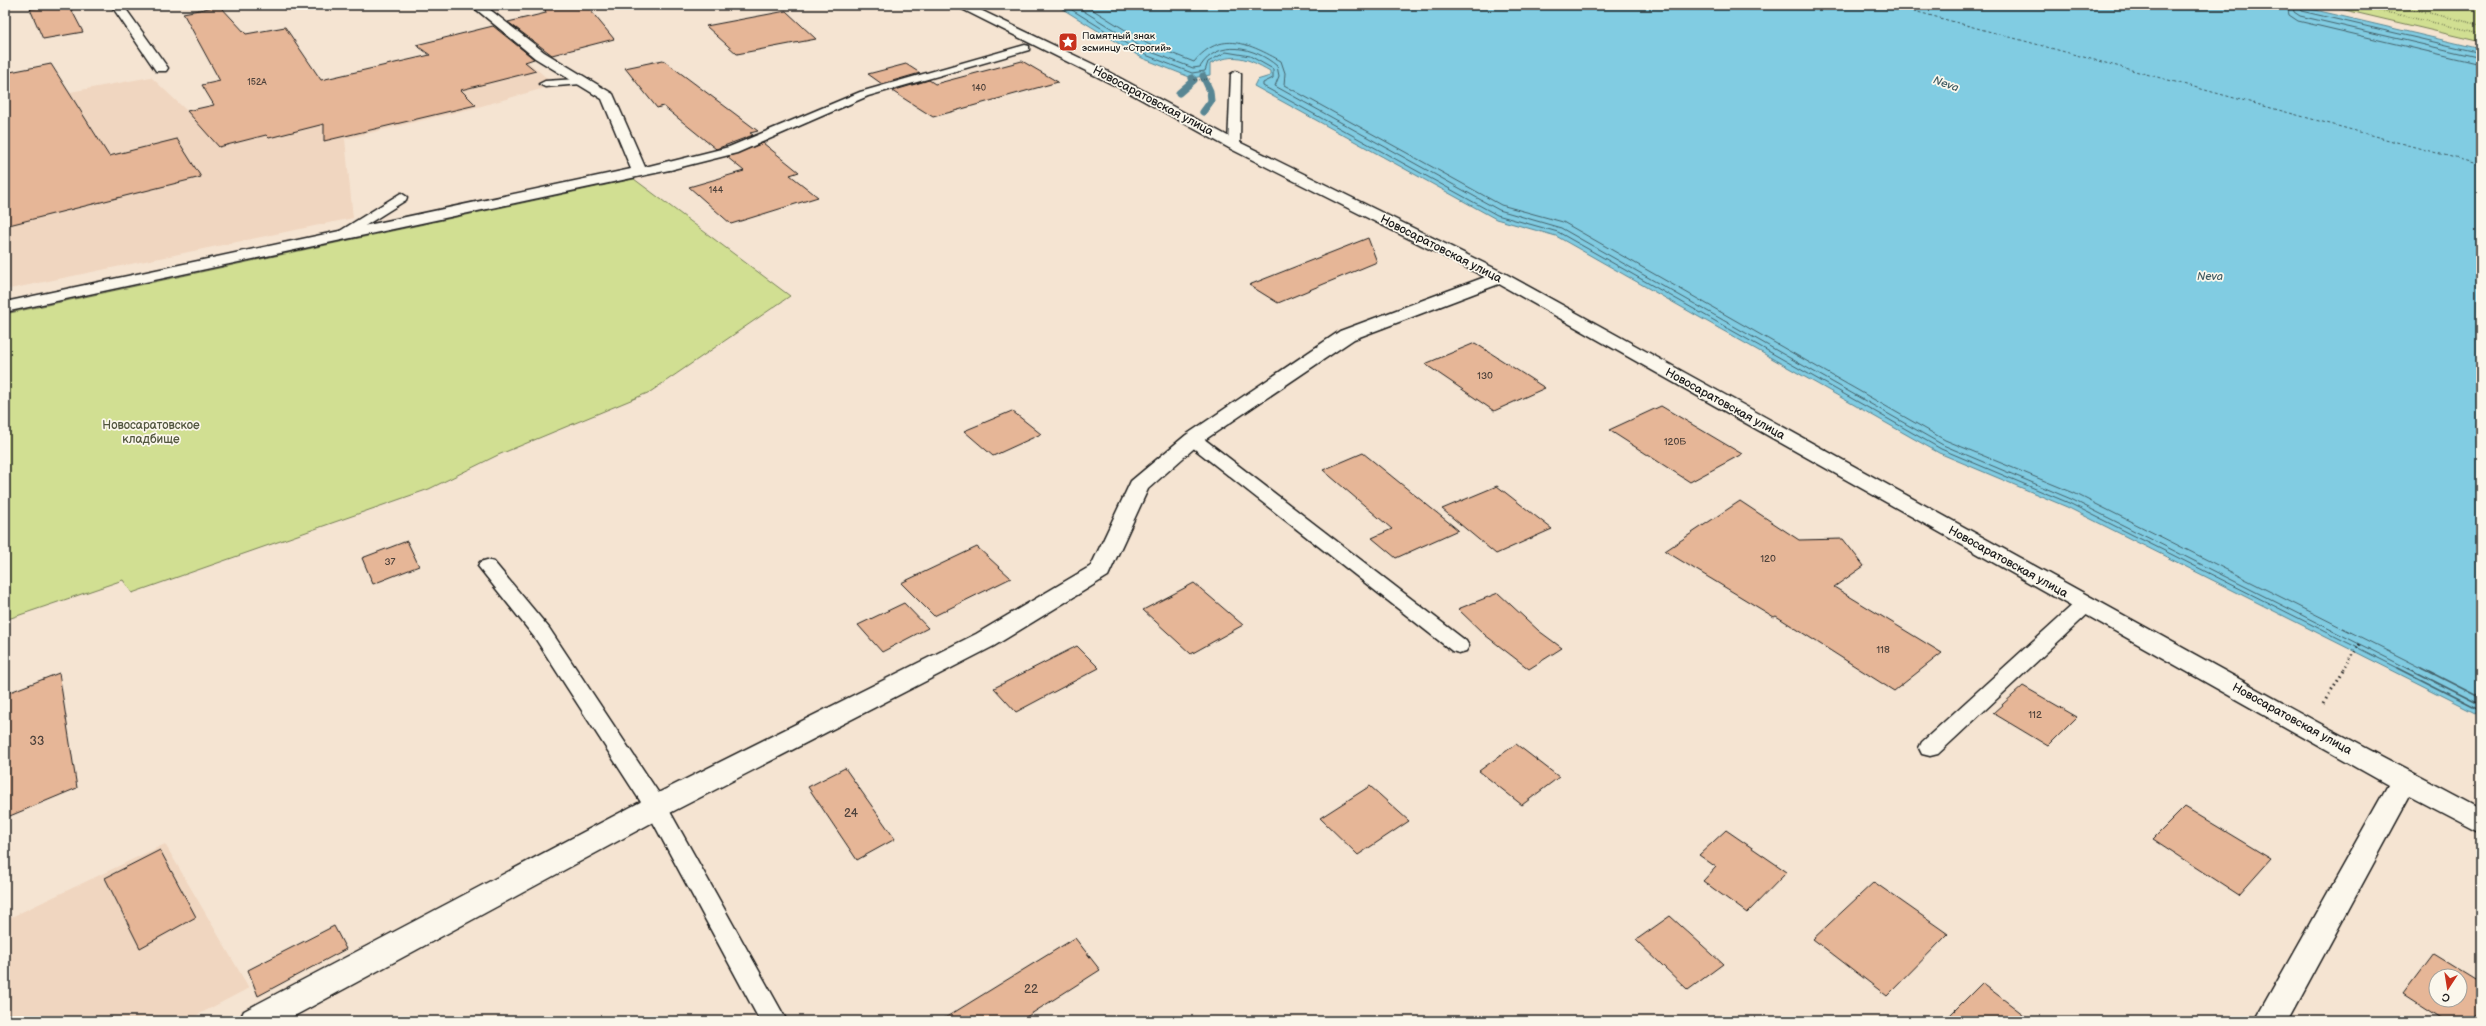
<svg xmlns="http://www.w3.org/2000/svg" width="2486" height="1026" viewBox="0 0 2486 1026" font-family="'Balsamiq Sans',sans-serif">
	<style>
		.built { fill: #f0d6c0 }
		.green { fill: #d1df92; stroke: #767e57 }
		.water { fill: #81cce2; stroke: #598693 }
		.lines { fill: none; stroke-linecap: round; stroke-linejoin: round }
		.shore-far1 { stroke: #44626b; stroke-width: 1 }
		.shore { stroke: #44626b; stroke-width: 1.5 }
		.stream { stroke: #598693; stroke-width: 7 }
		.ferry { stroke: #3f5a61; stroke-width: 1; stroke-dasharray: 3 2.5; stroke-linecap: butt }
		.building { fill: #e6b697; stroke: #1c1c1c; fill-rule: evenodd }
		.service-casing { stroke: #1c1c1c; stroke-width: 3 }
		.minor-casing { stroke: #1c1c1c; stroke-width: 3 }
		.path-far2 { stroke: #1c1c1c; stroke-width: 1.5; stroke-dasharray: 0.5 2; stroke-linecap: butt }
		.path-far1 { stroke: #1c1c1c; stroke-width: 2.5; stroke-dasharray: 1 3; stroke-linecap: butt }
		.path { stroke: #1c1c1c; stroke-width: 3; stroke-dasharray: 1.5 4; stroke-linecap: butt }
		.service { fill: #fbf7ec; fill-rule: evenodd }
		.minor { fill: #fbf7ec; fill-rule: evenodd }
		.labels { text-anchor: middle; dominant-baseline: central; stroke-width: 3.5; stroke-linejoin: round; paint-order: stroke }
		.far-number-label { font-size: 9px; fill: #4e423b }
		.far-poi-label { font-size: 10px; fill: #1c1c1c; stroke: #fbf7ec; text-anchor: start }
		.number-label { font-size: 10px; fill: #4e423b }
		.far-water-label { font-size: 11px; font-style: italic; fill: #3f5a61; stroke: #fbf7ec }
		.street-label { font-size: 12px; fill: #1c1c1c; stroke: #fbf7ec }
		.park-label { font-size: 12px; fill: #52563f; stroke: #fbf7ec }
		.near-number-label { font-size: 12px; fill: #4e423b }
	</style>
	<rect width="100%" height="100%" fill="#f5e4d2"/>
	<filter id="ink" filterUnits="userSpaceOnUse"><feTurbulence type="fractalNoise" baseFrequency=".025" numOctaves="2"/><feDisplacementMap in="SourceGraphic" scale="8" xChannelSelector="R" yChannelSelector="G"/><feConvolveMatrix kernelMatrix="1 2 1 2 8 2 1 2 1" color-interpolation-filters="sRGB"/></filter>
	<g filter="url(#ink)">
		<g class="built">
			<path d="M502,39L549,80L541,89L478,107L345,139L353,218L5,290V104L151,77L187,111Z"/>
			<path d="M165,844L249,988L186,1021H5V920Z"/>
		</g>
		<g class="green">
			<path d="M2324,5H2481V42Z"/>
			<path d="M634,179L790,296L650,392L498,455L429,489L132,593L123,580L5,620V314Z"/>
		</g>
		<path class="water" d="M1056,5H2294L2481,49V715L2067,507L1939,453L1556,236L1496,219L1254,86L1257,80L1270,76V71C1247,58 1234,52 1210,64V75L1192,78L1142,58Z"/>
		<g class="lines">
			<g class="shore-far1">
				<path d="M1064,5L1143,54L1192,73L1205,71L1208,62L1226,52L1250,56L1273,69V78L1263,83V86L1497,215L1558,232L1941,449L2069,503L2400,669"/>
				<path d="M1074,5L1146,50L1193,68L1200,67C1218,38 1255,47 1277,66L1279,76L1275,86L1499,210L1561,228L1943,445L2071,499L2409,669"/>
				<path d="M1085,5L1148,44L1194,62C1221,29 1250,44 1281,61L1285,73L1284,85L1501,205L1563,222L1945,440L2074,493L2424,669"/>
				<path d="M2287,5L2289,15L2298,21L2481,64"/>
				<path d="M2293,5L2294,12L2300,16L2481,58"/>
				<path d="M2298,5L2301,11L2481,53"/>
			</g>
			<g class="shore">
				<path d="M2398,668L2481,710"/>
				<path d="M2408,668L2481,705"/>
				<path d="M2422,668L2481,698"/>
			</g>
			<g class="stream">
				<path d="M1203,76L1210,91L1211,101L1203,112"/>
				<path d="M1179,93L1194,80L1192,78"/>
			</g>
			<path class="ferry" d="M1892,5L2481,165"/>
		</g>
		<g class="building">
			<path d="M51,5H69L83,32L43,39L30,9Z"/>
			<path d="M544,5H586L614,39L552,55L508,22L546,13Z"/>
			<path d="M220,6L246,34L285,27L321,80L430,55L416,45L493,26L534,59L525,62L536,71L461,90L476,105L324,141V124L269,138L266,135L219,147L187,111L214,105L202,85L220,81L183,13Z"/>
			<path d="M786,11L816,39L737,54L706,26Z"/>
			<path d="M663,60L758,131L750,133L753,135L716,149L663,106L657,108L625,68Z"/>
			<path d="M1022,61L1058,82L933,117L892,91L929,80L935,84Z"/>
			<path d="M51,64L109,156L177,139L201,177L5,226V73Z"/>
			<path d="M906,64L920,73L882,84L868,74Z"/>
			<path d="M763,143L799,172L790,175L818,197L731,224L689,187L744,171L727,157Z"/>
			<path d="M1368,238L1377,262L1278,303L1249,285Z"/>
			<path d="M1475,343L1545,388L1494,411L1425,364Z"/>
			<path d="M1661,406L1742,454L1690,482L1609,430Z"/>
			<path d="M1012,411L1041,434L993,456L964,431Z"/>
			<path d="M1363,453L1458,530L1396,558L1372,538L1392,529L1323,470Z"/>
			<path d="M1497,486L1552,529L1496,554L1442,509Z"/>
			<path d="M1740,501L1799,540L1843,539L1864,566L1834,587L1942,653L1894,691L1776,616L1774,617L1665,551Z"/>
			<path d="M407,541L419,566L373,584L362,558Z"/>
			<path d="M977,547L1011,578L934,616L901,583Z"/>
			<path d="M1194,583L1243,625L1191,654L1143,610Z"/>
			<path d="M1498,593L1539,631L1562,648L1529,669L1485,635L1458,609Z"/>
			<path d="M904,603L928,628L882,652L858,625Z"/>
			<path d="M1077,646L1099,668L1016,712L994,688Z"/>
			<path d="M59,673L77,788L5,818V694Z"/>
			<path d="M2023,686L2077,717L2048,746L1993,713Z"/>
			<path d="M1516,744L1559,777L1522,805L1479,771Z"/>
			<path d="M845,768L895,839L857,860L808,787Z"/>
			<path d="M1370,786L1409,821L1358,855L1320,818Z"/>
			<path d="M2185,807L2271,859L2239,895L2153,839Z"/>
			<path d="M1726,830L1787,872L1747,913L1703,881L1716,867L1699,855Z"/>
			<path d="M160,850L196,917L140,948L105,878Z"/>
			<path d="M1874,882L1948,934L1887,996L1813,939Z"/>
			<path d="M1670,916L1723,964L1688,990L1636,940Z"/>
			<path d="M334,926L346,949L258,996L248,970Z"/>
			<path d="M1075,938L1100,970L1020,1021H940Z"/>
			<path d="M2434,954L2481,983V1009L2473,1021H2446L2404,994ZM2436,976H2460V1000H2436Z"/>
			<path d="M1982,983L2032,1021H1944Z"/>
		</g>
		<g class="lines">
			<g class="service-casing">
				<g id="service">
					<path d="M1025,45L1029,46V50L868,96L737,153L669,170L663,166L665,163L729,147L860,92Z"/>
					<path d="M1236,71L1241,74L1240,145L1234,149L1228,145L1231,74Z"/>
					<path d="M577,79L583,82L581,84L545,87L539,84L545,81Z"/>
					<path d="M401,193L407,197L406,200L344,239H334L332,236Z"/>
					<path d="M1193,434L1199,435L1466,641L1469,646L1466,651L1459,653L1452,651L1187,443L1185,439L1187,435Z"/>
					<path d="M487,560L494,562L549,628L664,801L787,1021H760L648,813L535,638L478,566L480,562Z"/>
					<path d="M2085,598L2092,600L2095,605L2092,610L1938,754L1930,756L1922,754L1919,748L1922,742L2078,600Z"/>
				</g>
			</g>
			<g class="minor-casing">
				<g id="minor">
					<path d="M111,5H123L168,68L166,71H156Z"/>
					<path d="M471,5H484L544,52L613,94L645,167L669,161L674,163L677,166L674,169L5,312V302L631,169L602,99L535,58Z"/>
					<path d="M954,5H970L1103,69L1239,142L1506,274L2317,722L2481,809V833L2410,796L2288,1021H2255L2388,785L1499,284L1354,339L1200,443L1148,489L1108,576L994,646L666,815L285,1021H239L244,1011L646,799L976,634L1091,566L1131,481L1186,435L1340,331L1485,277L1229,148L1128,92Z"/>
				</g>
			</g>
			<g class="path-far2">
				<path d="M2354,5L2481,33"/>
				<path d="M2395,5L2481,25"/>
				<path d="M1194,80L1211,79"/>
			</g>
			<path class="path-far1" d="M2344,669L2361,642"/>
			<path class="path" d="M2323,704L2345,668"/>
			<use href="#service" class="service"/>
			<use href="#minor" class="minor"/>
		</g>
	</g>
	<defs>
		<g id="sight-square" transform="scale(1)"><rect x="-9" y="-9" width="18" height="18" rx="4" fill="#c8321e" stroke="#fbf7ec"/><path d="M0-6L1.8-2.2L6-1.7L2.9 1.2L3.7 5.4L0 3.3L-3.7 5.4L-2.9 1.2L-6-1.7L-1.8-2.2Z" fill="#fff"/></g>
	</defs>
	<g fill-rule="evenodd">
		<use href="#sight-square" x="1068" y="42"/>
	</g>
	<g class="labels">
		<g class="far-number-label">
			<text x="257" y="82">152А</text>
			<text x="979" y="88">140</text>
			<text x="716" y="190">144</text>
		</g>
		<g class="far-poi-label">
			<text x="1082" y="36">Памятный знак<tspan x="1082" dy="12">эсминцу «Строгий»</tspan></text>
		</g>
		<g class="number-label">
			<text x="1485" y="376">130</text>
			<text x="1675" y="442">120Б</text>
			<text x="1768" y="559">120</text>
			<text x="390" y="562">37</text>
			<text x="1883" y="650">118</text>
			<text x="2035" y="715">112</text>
		</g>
		<g class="far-water-label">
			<text transform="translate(1946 84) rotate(20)">Neva</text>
			<text x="2210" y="276">Neva</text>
		</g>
		<g class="street-label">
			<text transform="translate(1153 101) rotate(28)">Новосаратовская улица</text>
			<text transform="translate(1441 249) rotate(27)">Новосаратовская улица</text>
			<text transform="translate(1725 404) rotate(29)">Новосаратовская улица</text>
			<text transform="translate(2008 562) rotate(29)">Новосаратовская улица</text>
			<text transform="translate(2292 719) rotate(29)">Новосаратовская улица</text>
		</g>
		<g class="park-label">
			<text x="151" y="425">Новосаратовское<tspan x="151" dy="14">кладбище</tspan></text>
		</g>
		<g class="near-number-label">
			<text x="37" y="741">33</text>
			<text x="851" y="813">24</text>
			<text x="1031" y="989">22</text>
		</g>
	</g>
	<rect width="2486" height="1026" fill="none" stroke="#fbf7ec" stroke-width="20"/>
	<rect x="10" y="10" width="2466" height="1006" fill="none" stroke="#1c1c1c" stroke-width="1.5" filter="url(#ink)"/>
	<g transform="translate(2448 988) rotate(192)"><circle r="19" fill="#fbf7ec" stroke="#a29f99"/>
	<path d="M0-3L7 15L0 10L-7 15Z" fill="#c8321e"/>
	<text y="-6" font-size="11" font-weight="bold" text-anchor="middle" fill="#1c1c1c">С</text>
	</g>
</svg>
